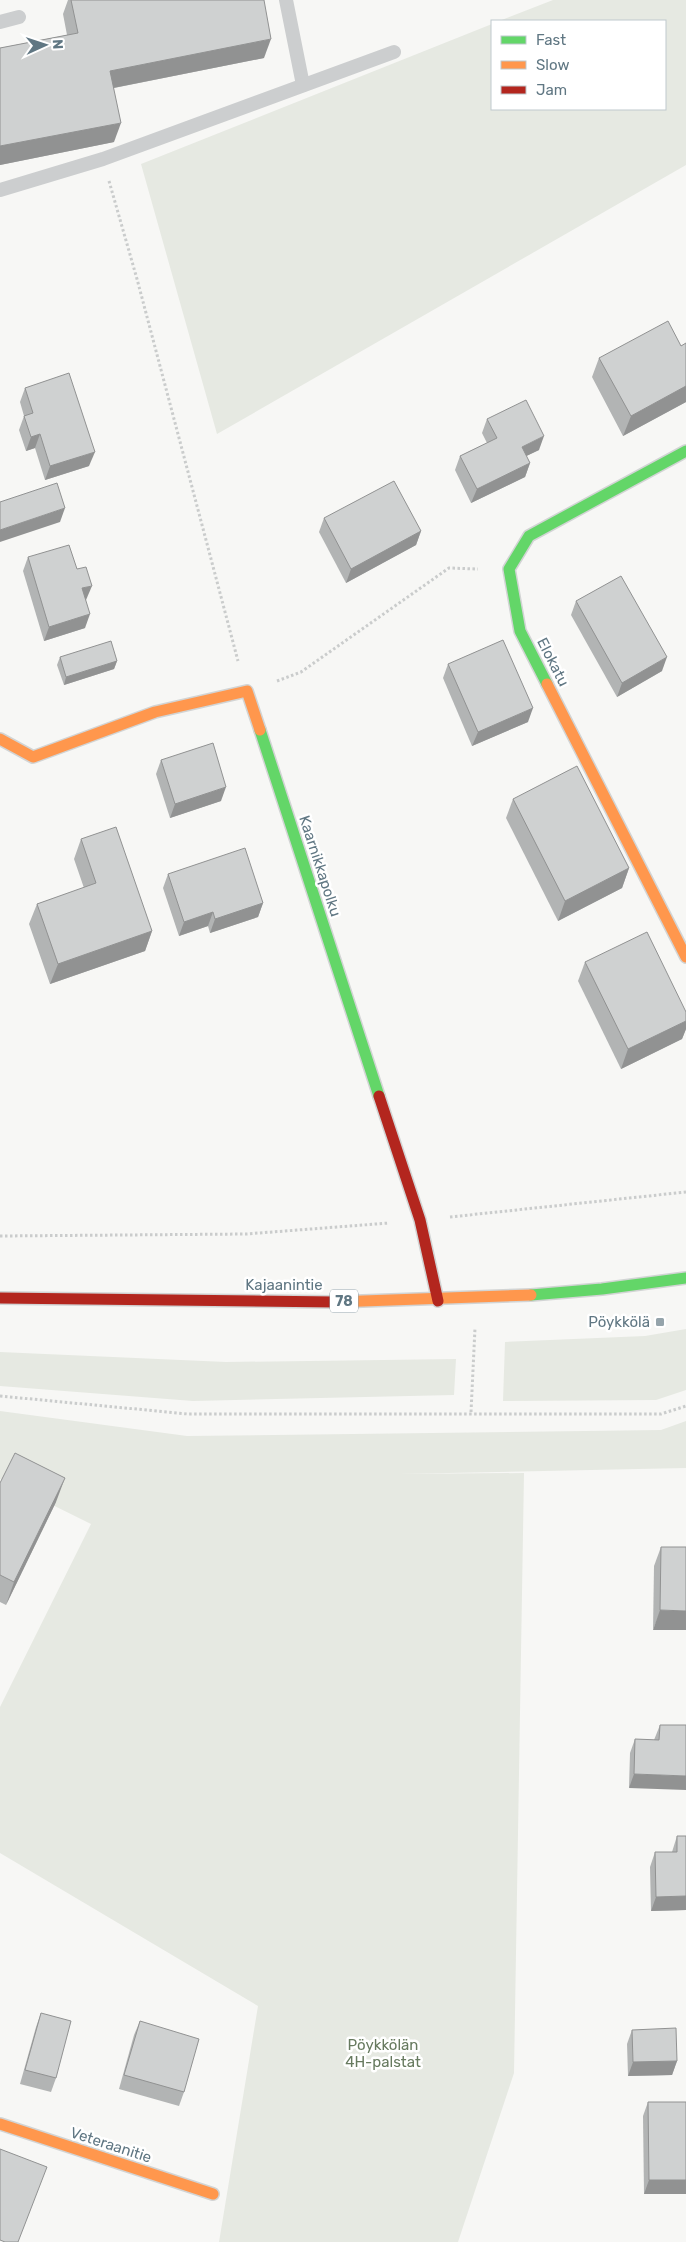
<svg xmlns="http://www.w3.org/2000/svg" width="686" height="2242" viewBox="0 0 686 2242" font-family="Rubik,sans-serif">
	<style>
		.green { fill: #e6e9e2 }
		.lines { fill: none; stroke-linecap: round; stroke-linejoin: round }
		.fast-casing { stroke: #d2d4d4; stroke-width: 14 }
		.slow-casing { stroke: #d2d4d4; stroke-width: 14 }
		.jam-casing { stroke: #d2d4d4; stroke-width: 14 }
		.path { stroke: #cacccc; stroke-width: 3; stroke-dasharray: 2.5 2.5; stroke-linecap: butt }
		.lane { stroke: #cccecf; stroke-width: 14 }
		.fast { stroke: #63d668; stroke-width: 11 }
		.slow { stroke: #ff974d; stroke-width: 11 }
		.jam { stroke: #b3261e; stroke-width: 11 }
		.wall { fill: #b2b4b4 }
		.shaded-wall { fill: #919292 }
		.building { fill: #cfd1d1; stroke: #919292 }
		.poi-dot { fill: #95a4ab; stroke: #fff; stroke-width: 2 }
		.labels { text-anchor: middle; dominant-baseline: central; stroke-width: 5; stroke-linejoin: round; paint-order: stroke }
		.shield { fill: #fff; stroke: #90a0a8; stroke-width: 1 }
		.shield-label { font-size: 14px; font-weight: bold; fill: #607783 }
		.street-label { font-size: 15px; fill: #607783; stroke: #fff }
		.poi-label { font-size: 15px; fill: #607783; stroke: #fff; text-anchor: end }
		.park-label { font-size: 15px; fill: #677a5f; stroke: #fff }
	</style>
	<rect width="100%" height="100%" fill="#f7f7f5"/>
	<g class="green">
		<path d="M553,0H686V165L217,434L141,164L492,24V109H665V21H499Z"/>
		<path d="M686,1329V1390L656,1400L503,1401L505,1342L645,1336Z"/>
		<path d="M0,1352L226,1362L456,1359L454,1395L193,1401L0,1386Z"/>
		<path d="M0,1411L187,1436L661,1430L686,1421V1468L398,1474L524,1473L514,2073L458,2242H219L258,2006L0,1853V1707L91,1524L0,1479Z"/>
	</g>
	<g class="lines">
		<g class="fast-casing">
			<g id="fast">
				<path d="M547,684L520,631L509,569L529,536L686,451"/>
				<path d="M260,730L379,1096"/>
				<path d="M531,1295L602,1289L686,1278"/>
			</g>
		</g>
		<g class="slow-casing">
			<g id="slow">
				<path d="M547,684L686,957"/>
				<path d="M0,739L33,757L155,712L247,691L260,730"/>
				<path d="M335,1302L531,1295"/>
				<path d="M0,2124L213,2194"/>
			</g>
		</g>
		<g class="jam-casing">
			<g id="jam">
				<path d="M379,1096L420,1220L438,1301"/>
				<path d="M0,1298L335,1302"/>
			</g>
		</g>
		<g class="path">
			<path d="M109,181L137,279L238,661"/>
			<path d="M277,681L301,672L449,568L478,569"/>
			<path d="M450,1217L686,1192"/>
			<path d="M0,1236L246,1234L389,1223"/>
			<path d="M0,1396L188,1414H661L686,1406"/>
			<path d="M471,1412L475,1328"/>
		</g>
		<g class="lane">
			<path d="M286,0L303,85"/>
			<path d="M0,22L19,17"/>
			<path d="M0,190L103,159L394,52"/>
		</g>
		<use href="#fast" class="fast"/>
		<use href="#slow" class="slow"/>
		<use href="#jam" class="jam"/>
	</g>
	<g class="wall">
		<path d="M68,0H264V58L114,88V142L0,165V48L67,35L63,14Z"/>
		<path d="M686,343V402L623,436L592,377L599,358L681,346Z"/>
		<path d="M25,388L89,466L45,480L35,448L26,451L19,430L24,416L20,402Z"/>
		<path d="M487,419L539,450L526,456L530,463L525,477L471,503L455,470L460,456L487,443L482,433Z"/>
		<path d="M324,518L421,531L416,545L346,583L319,532Z"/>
		<path d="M28,557L86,600L85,628L44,641L23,571Z"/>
		<path d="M576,601L662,671L617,697L571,615Z"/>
		<path d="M60,657L117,661L114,669L64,685L57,665Z"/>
		<path d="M448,664L528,722L472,746L443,678Z"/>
		<path d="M161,760L221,801L170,818L156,774Z"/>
		<path d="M513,799L629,868L622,888L558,921L506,818Z"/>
		<path d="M81,839L152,931L145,951L50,984L29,924L37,904L84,888L74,859Z"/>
		<path d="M168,874L263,903L258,917L210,933L208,926L179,936L163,888Z"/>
		<path d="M585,962L686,1012V1029L682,1039L621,1069L578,981Z"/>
		<path d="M0,1483L56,1502L6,1605L0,1602Z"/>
		<path d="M661,1547H686L653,1630L654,1566Z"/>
		<path d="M660,1725H686L629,1788L630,1753L635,1739L654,1740Z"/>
		<path d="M677,1836H686V1910L651,1911L650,1867L655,1852H672Z"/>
		<path d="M41,2013L56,2078L51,2092L20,2084L36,2027Z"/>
		<path d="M140,2021L184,2092L179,2106L119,2089L134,2035Z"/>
		<path d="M632,2030L677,2061L672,2075L628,2076L627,2044Z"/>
		<path d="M648,2102H686V2194H644L643,2116Z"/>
	</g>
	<g class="shaded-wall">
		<path d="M271,39L264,58L103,90L110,71Z"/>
		<path d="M121,123L114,142L0,165V146Z"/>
		<path d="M686,386V402L623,436L631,416Z"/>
		<path d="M40,434L35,448L26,451L31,437Z"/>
		<path d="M544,436L539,450L516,461L522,447Z"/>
		<path d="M95,452L89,466L45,480L50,466Z"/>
		<path d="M530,463L525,477L471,503L477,489Z"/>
		<path d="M65,508L60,522L0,542V530Z"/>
		<path d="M421,531L416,545L346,583L351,569Z"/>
		<path d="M92,586L86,600L77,602L82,588Z"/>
		<path d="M90,614L85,628L44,641L49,627Z"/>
		<path d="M667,657L662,671L617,697L622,683Z"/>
		<path d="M117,661L114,669L64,685L66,677Z"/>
		<path d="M533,708L528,722L472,746L478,732Z"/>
		<path d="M226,787L221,801L170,818L175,804Z"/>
		<path d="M629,868L622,888L558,921L565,901Z"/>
		<path d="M263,903L258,917L210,933L215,919Z"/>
		<path d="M213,912L208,926L179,936L184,922Z"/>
		<path d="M152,931L145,951L50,984L58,964Z"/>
		<path d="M686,1021V1029L682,1039L621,1069L628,1049Z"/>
		<path d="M65,1478L56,1502L6,1605L14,1582Z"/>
		<path d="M660,1610L686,1611V1630H653Z"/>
		<path d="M634,1774L686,1776V1790L629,1788Z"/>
		<path d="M686,1896V1910L651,1911L656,1897Z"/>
		<path d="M677,2061L672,2075L628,2076L633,2062Z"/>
		<path d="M649,2180H686V2194H644Z"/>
	</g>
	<g class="building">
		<path d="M71,0H264L271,39L110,71L121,123L0,146V48L78,33Z"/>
		<path d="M668,321L681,346L686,343V386L631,416L599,358Z"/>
		<path d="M69,373L95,452L50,466L40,434L31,437L24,416L33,413L25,388Z"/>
		<path d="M526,400L544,436L522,447L530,463L477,489L460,456L497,438L487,419Z"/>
		<path d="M394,481L421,531L351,569L324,518Z"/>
		<path d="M57,483L65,508L0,530V502Z"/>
		<path d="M69,545L77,569L86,567L92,586L82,588L90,614L49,627L28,557Z"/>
		<path d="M621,576L667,657L622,683L576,601Z"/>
		<path d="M503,640L533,708L478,732L448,664Z"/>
		<path d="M111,641L117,661L66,677L60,657Z"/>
		<path d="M213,743L226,787L175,804L161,760Z"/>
		<path d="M577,766L629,868L565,901L513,799Z"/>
		<path d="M116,827L152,931L58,964L37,904L96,883L81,839Z"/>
		<path d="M245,848L263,903L215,919L213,912L184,922L168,874Z"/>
		<path d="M647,932L686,1012V1021L628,1049L585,962Z"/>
		<path d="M15,1453L65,1478L14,1582L0,1575V1483Z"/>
		<path d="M661,1547H686V1611L660,1610Z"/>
		<path d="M660,1725H686V1776L634,1774L635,1739L659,1740Z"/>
		<path d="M677,1836H686V1896L656,1897L655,1852H677Z"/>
		<path d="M41,2013L71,2021L56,2078L25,2070Z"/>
		<path d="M140,2021L199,2039L184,2092L124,2075Z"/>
		<path d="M676,2028L677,2061L633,2062L632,2030Z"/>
		<path d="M648,2102H686V2180H649Z"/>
		<path d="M0,2149L47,2167L18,2242H5L0,2240Z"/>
	</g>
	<rect class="poi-dot" x="655" y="1317" width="10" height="10" rx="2.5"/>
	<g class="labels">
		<rect class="shield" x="330" y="1289.5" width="28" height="23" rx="4"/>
		<g class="shield-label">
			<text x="344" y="1301">78</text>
		</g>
		<g class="street-label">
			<text transform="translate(553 662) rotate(63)">Elokatu</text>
			<text transform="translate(320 866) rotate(72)">Kaarnikkapolku</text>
			<text x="284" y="1285">Kajaanintie</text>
			<text transform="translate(111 2145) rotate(18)">Veteraanitie</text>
		</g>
		<g class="poi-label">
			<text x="650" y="1322">Pöykkölä</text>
		</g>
		<g class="park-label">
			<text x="383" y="2045">Pöykkölän<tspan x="383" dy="17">4H-palstat</tspan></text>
		</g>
	</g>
	<rect x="491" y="20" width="175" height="90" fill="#ffffff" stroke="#bfc9cd"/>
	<rect x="501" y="36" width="25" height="8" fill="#63d668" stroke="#bfc9cd"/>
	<text x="536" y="45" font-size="15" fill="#607783">Fast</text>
	<rect x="501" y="61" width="25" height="8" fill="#ff974d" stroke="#bfc9cd"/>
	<text x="536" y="70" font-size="15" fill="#607783">Slow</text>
	<rect x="501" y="86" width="25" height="8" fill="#b3261e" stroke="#bfc9cd"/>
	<text x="536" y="95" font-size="15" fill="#607783">Jam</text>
	<g transform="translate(45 45) rotate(87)" stroke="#ffffff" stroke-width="4" paint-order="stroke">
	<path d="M0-4L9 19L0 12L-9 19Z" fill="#607783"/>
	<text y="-8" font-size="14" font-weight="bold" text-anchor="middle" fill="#607783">N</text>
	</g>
</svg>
